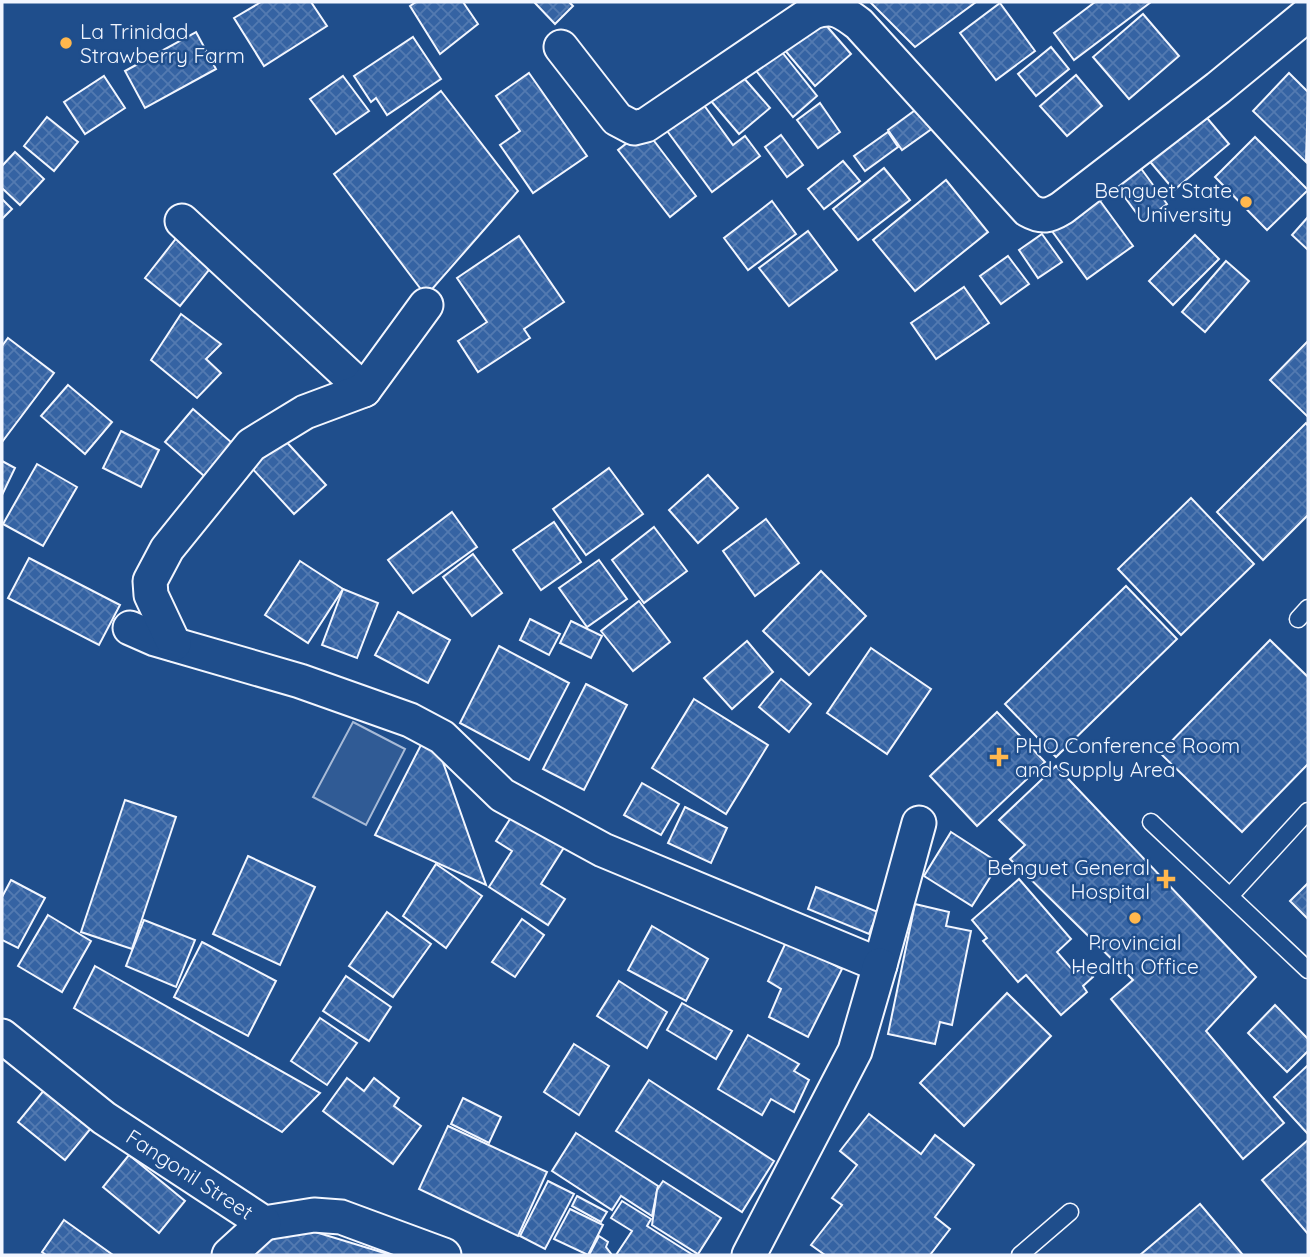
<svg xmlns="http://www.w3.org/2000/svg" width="1310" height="1257" viewBox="0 0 1310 1257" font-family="Quicksand,sans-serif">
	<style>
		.built { fill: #305b95; stroke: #a8bbd7; stroke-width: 2 }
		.building { fill: url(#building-cross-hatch); stroke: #f2f6ff; stroke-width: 2 }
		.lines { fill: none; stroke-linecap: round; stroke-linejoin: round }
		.service-casing { stroke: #f2f6ff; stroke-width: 19 }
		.minor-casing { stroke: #f2f6ff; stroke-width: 37 }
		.service { stroke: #1f4e8c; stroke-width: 16 }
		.minor { stroke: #1f4e8c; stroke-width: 33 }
		.poi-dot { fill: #ffb74d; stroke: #1f4e8c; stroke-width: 2.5 }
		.labels { text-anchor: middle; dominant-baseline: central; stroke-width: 5; stroke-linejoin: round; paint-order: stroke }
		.poi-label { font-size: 21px; fill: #f2f6ff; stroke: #1f4e8c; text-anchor: start }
		.street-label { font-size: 21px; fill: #f2f6ff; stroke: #1f4e8c }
	</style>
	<defs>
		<pattern id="building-cross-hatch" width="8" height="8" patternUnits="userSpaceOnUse" patternTransform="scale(1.75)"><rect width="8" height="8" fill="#3563a3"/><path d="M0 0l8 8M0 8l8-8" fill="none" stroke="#537ab1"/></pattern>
	</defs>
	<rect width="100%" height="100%" fill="#1f4e8c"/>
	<path class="built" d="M353,722L405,749L366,825L313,797Z"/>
	<g class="building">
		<path d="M261,2H311L327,26L264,66L234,18Z"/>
		<path d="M416,2H463L478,24L440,54L410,6Z"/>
		<path d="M534,2H569L573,6L555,24Z"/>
		<path d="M870,2H976L915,47Z"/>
		<path d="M1095,2H1151L1074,60L1054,33Z"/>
		<path d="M1000,3L1035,51L996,80L960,33Z"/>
		<path d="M1143,14L1179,56L1129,99L1093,57Z"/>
		<path d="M818,16L851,54L815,86L783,48Z"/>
		<path d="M196,32L216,69L145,108L125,71Z"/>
		<path d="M413,37L441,79L387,115L376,98L371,102L354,76Z"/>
		<path d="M778,47L817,96L793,117L753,67Z"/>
		<path d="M1051,47L1069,69L1036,96L1018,74Z"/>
		<path d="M736,69L770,108L739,134L706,95Z"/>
		<path d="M529,73L587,156L533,193L500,145L520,131L496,96Z"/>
		<path d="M1289,73L1308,92L1306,162L1253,111Z"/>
		<path d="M1076,75L1102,106L1067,136L1040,106Z"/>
		<path d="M104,76L125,108L85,134L64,102Z"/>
		<path d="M343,76L369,111L336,134L310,99Z"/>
		<path d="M441,91L518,191L426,296L334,174Z"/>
		<path d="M698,97L733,145L745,136L760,156L712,192L662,124Z"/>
		<path d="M820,103L840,132L818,148L797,120Z"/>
		<path d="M925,103L940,123L902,150L888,130Z"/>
		<path d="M1202,112L1229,144L1174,190L1147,158Z"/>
		<path d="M47,117L78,142L54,171L24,146Z"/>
		<path d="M645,129L696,196L670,217L618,150Z"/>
		<path d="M888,132L898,147L865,171L854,156Z"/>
		<path d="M781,135L803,165L787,177L765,147Z"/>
		<path d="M1255,137L1308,190L1267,230L1215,177Z"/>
		<path d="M15,152L44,179L20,205L2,188V166Z"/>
		<path d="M843,161L860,181L824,209L808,189Z"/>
		<path d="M1137,163L1167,204L1143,222L1113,181Z"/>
		<path d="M884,168L910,200L858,240L833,209Z"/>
		<path d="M946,180L988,232L915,291L873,240Z"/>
		<path d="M1095,194L1133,246L1087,279L1049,227Z"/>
		<path d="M2,199L12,209L2,219Z"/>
		<path d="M772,201L796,234L748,270L724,238Z"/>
		<path d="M1308,217V250L1292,235Z"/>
		<path d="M808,231L837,270L789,306L759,268Z"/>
		<path d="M1042,234L1062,262L1038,278L1019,250Z"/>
		<path d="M1195,235L1219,259L1173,305L1149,281Z"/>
		<path d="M178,236L213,265L180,306L145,278Z"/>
		<path d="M519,236L564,302L524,329L530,338L478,372L458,341L487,322L457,278Z"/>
		<path d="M1008,256L1029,284L1001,304L980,276Z"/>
		<path d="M1226,261L1249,281L1205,332L1182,312Z"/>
		<path d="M964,287L989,323L936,359L911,323Z"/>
		<path d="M181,314L221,344L206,359L221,373L197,398L151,360Z"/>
		<path d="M8,338L54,373L2,442V346Z"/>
		<path d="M1308,341V417L1270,380Z"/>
		<path d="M68,385L112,422L85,454L41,416Z"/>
		<path d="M193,409L239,449L211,482L165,442Z"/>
		<path d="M1306,423L1308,426V515L1263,560L1217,512Z"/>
		<path d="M121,431L159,450L141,487L103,468Z"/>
		<path d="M282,437L326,485L294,514L250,466Z"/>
		<path d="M2,461L15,468L2,495Z"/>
		<path d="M37,464L77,487L43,546L3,524Z"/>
		<path d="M609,468L643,514L586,555L553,509Z"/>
		<path d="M708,475L738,508L698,543L669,510Z"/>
		<path d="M1191,498L1254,564L1181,635L1118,569Z"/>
		<path d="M452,512L477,547L413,593L388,560Z"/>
		<path d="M766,519L799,563L755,596L723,551Z"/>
		<path d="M554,522L581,562L541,590L513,550Z"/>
		<path d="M654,527L687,571L644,603L612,560Z"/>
		<path d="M473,554L502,593L472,616L443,577Z"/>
		<path d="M29,558L120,605L99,645L8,598Z"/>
		<path d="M599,560L627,599L587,627L559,588Z"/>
		<path d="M300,561L343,589L308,643L265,615Z"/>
		<path d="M821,571L866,616L809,675L763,631Z"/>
		<path d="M1126,586L1177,639L1056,757L1005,704Z"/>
		<path d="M343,589L378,603L357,658L322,645Z"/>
		<path d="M639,601L670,642L633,671L601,631Z"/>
		<path d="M398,612L450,640L428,683L375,655Z"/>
		<path d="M530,619L560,634L549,655L520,640Z"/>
		<path d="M571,621L602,636L591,658L560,643Z"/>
		<path d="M1270,640L1308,677V764L1242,832L1160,753Z"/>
		<path d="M747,641L773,672L732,709L704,678Z"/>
		<path d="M499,646L569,683L529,760L460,723Z"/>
		<path d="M871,648L931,689L887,754L827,713Z"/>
		<path d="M781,679L811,704L789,732L759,707Z"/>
		<path d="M586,684L627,705L584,790L543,769Z"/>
		<path d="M694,699L768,745L726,814L652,768Z"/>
		<path d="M997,712L1045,762L977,826L930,776Z"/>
		<path d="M423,741L438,748L486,885L375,835Z"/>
		<path d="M1056,766L1256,977L1206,1031L1284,1123L1243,1159L1111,999L1133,980L1010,859L1025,845L999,820Z"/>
		<path d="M642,783L679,804L661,835L624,815Z"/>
		<path d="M125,800L176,817L132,949L81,932Z"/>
		<path d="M519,805L570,838L541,884L565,899L548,925L489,887L512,851L496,841Z"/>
		<path d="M685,807L727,828L711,863L668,843Z"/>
		<path d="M951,832L999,863L972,906L924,876Z"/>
		<path d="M248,856L315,887L280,965L213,934Z"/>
		<path d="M436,864L482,896L446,948L403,916Z"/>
		<path d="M1019,879L1071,939L1057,952L1075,973L1084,966L1093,977L1083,986L1087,992L1061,1015L1026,975L1018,982L983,941L987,938L972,920Z"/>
		<path d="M11,880L45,898L18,948L2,940V897Z"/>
		<path d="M1308,883V919L1290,901Z"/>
		<path d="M816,887L878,912L869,934L808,909Z"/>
		<path d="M915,904L949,912L946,926L971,931L952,1025L940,1022L935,1044L888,1034Z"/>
		<path d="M387,912L431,944L393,997L349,966Z"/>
		<path d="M48,915L91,941L62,992L18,966Z"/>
		<path d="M522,919L544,935L515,977L492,962Z"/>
		<path d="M144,920L195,940L176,987L126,966Z"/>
		<path d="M652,926L708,959L686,1001L628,970Z"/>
		<path d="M787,940L842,969L808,1037L769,1017L781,989L768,981Z"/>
		<path d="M202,942L276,981L248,1036L174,997Z"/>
		<path d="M95,966L320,1093L282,1132L74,1008Z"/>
		<path d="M346,976L391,1007L369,1041L323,1011Z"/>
		<path d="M619,981L667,1012L647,1048L597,1016Z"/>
		<path d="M1007,993L1051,1036L964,1126L920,1083Z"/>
		<path d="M682,1003L732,1031L716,1059L667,1030Z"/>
		<path d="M1275,1005L1308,1039V1051L1287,1072L1248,1033Z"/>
		<path d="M320,1018L357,1043L327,1085L291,1061Z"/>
		<path d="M748,1035L799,1064L794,1071L809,1080L794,1112L771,1099L762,1115L718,1089Z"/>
		<path d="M574,1044L609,1066L579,1115L544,1092Z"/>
		<path d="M1308,1065V1132L1307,1133L1274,1097Z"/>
		<path d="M347,1078L364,1091L374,1078L399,1098L394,1106L421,1126L393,1164L323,1111Z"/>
		<path d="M649,1080L774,1161L742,1212L616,1131Z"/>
		<path d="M45,1089L92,1127L65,1160L18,1122Z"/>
		<path d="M463,1098L501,1117L489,1143L451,1124Z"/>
		<path d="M869,1114L921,1154L935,1135L974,1165L935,1217L950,1229L930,1255H825L811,1245L842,1205L832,1198L857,1165L840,1151Z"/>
		<path d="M448,1126L547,1172L518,1236L419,1189Z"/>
		<path d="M576,1133L658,1186L652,1216L621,1196L612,1210L552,1171Z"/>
		<path d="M1308,1140V1234L1262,1180Z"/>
		<path d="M129,1155L185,1201L159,1233L103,1187Z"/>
		<path d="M548,1181L574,1194L545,1249L520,1236Z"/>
		<path d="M663,1181L721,1218L698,1254L652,1225L657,1190Z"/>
		<path d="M577,1196L607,1212L601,1222L572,1206Z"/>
		<path d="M622,1201L651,1219L647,1226L693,1255H616L632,1231L611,1218Z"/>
		<path d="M1200,1204L1243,1255H1140Z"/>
		<path d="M570,1209L603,1225L588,1255L554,1239Z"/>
		<path d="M64,1220L113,1255H46L42,1252Z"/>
		<path d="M299,1227L391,1255H251L282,1228Z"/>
		<path d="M599,1236L608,1242L606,1247L612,1255H589Z"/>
	</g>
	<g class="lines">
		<g class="service-casing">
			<g id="service">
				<path d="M1298,619L1308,608"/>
				<path d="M1151,822L1308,970"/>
				<path d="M1230,896L1308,811"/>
				<path d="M1020,1255L1070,1212"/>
			</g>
		</g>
		<g class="minor-casing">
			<g id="minor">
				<path d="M561,47L617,119L634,128L646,125L813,12C834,5 842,11 859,24L1028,210C1042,218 1049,216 1062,208L1218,88L1308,14"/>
				<path d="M182,221L364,390"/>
				<path d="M130,628L155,639L300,681L410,720L442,737L502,795L603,850L880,965L919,823"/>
				<path d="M174,644L151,595L150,581L167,549L251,445L305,412L364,390L426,305"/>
				<path d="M2,1036L104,1118L264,1223L314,1215L341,1217L444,1255"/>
				<path d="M229,1255L264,1223"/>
				<path d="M749,1255L855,1051L880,965"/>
			</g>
		</g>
		<use href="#service" class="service"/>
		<use href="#minor" class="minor"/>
	</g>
	<g class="poi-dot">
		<circle cx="66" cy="43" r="7"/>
		<circle cx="1246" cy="202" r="7"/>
		<path d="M995.5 746.5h7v7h7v7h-7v7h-7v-7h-7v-7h7z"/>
		<path d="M1162.5 868.5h7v7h7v7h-7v7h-7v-7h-7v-7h7z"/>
		<circle cx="1135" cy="918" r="7"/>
	</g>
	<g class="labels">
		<g class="poi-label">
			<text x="80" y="31">La Trinidad<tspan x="80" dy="24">Strawberry Farm</tspan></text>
			<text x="1232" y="190" text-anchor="end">Benguet State<tspan x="1232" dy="24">University</tspan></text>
			<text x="1015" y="745">PHO Conference Room<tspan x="1015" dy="24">and Supply Area</tspan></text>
			<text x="1150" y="867" text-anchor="end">Benguet General<tspan x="1150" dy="24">Hospital</tspan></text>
			<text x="1135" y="942" text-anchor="middle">Provincial<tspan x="1135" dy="24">Health Office</tspan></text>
		</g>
		<g class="street-label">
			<text transform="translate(190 1174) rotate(33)">Fangonil Street</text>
		</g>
	</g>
	<rect width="1310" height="1257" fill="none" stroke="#f2f6ff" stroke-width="7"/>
</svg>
